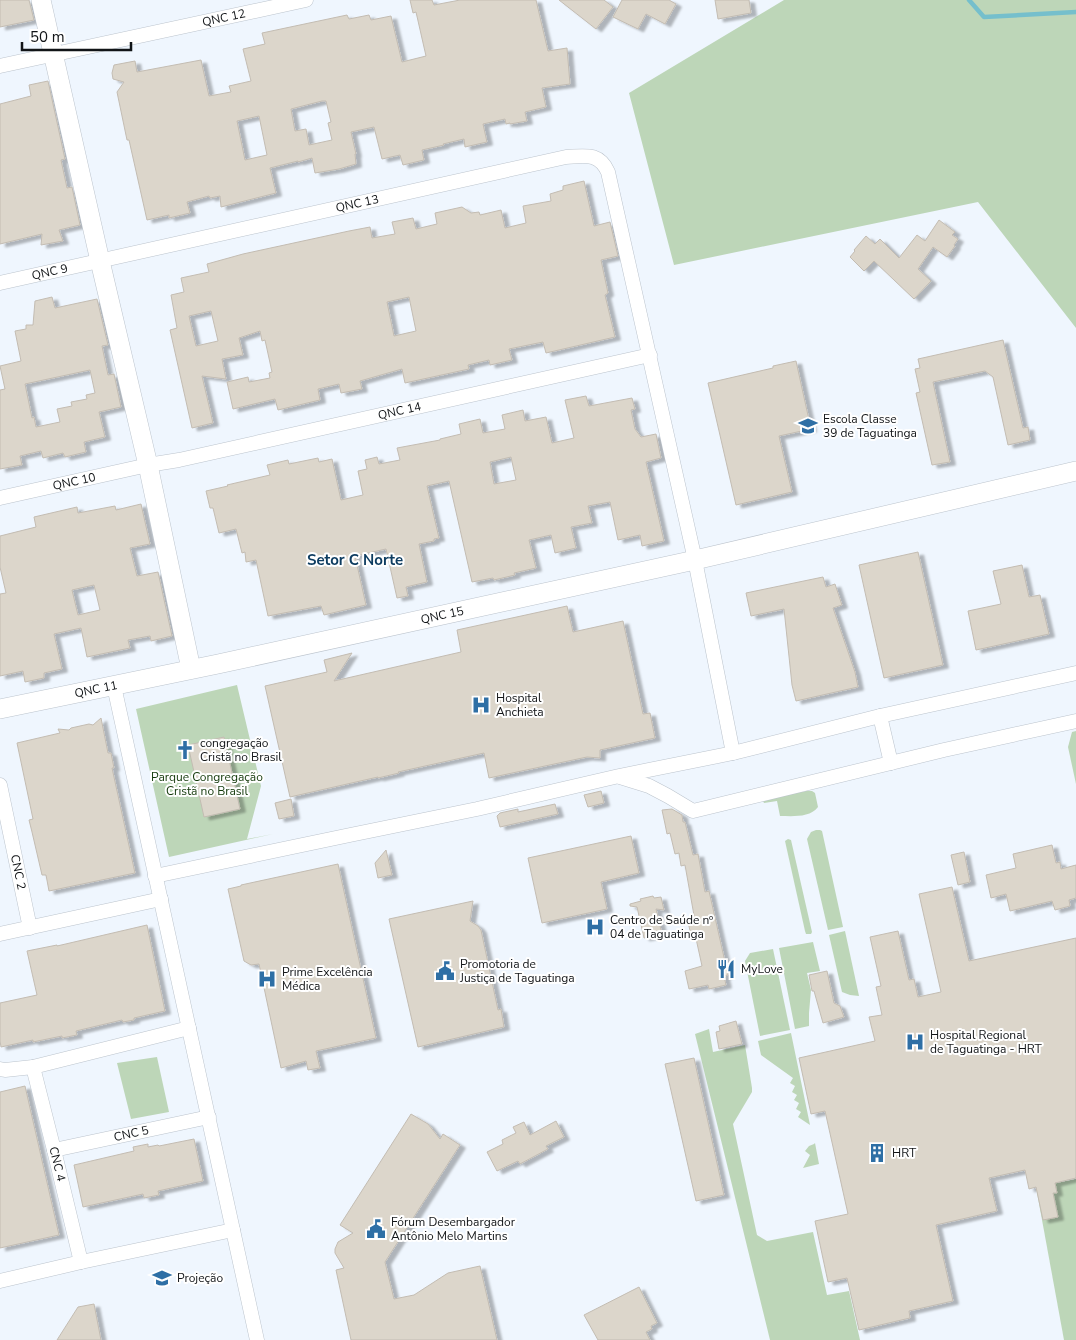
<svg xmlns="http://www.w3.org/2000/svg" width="1076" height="1340" viewBox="0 0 1076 1340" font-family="'Nunito Sans',sans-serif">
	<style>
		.green { fill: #bdd6b8 }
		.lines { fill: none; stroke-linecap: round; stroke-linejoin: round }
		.stream { stroke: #75bfcc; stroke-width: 4.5 }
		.building { fill: #dcd6cb; stroke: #c3bcb2; fill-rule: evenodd; filter: url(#shadow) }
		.street-casing { stroke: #bcc4cd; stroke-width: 15 }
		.secondary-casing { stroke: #bcc4cd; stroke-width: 20 }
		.street { stroke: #fff; stroke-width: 14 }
		.secondary { stroke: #fff; stroke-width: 19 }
		.labels { text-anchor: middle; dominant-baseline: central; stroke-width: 4; stroke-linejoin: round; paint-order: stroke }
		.street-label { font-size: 12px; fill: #111417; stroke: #fff }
		.poi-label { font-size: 12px; fill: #111417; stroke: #fff; text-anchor: start }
		.park-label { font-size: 12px; fill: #123809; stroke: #fff }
		.quarter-label { font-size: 15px; font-weight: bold; fill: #0d3c60; stroke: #fff }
	</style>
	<defs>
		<filter id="shadow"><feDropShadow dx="5.5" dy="3" stdDeviation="1" flood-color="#0004"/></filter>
	</defs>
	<rect width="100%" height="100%" fill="#eff6fe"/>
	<g class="green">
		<path d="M784,0H1076V328L978,202L674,265L629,93Z"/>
		<path d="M237,685L261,786L247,839L273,834L169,857L136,709Z"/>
		<path d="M1076,731V784L1068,747L1072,732Z"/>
		<path d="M806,791H812L815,793L818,807C810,818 792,816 780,816L777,801L764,803L762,799Z"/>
		<path d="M816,830H820L822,831L843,927L828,930L807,839L811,832Z"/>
		<path d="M788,839L791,840L812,932L811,934H806L805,931L785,841Z"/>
		<path d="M845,931L859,996L850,995L842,992L829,935Z"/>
		<path d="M813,942L820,971L807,973L811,990L809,1013V1026L795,1029L779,948Z"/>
		<path d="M773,949L790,1030L760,1036L745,961L750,953Z"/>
		<path d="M709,1029L713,1052L745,1045L752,1088V1092L733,1124L757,1235L767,1241L813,1232L827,1295L849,1291L860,1340H770L695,1034Z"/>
		<path d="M791,1033L810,1125L798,1117L801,1112L796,1109L799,1103L794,1100L797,1095L792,1092L795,1086L790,1083L793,1078L761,1055L758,1041Z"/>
		<path d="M157,1057L169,1112L131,1119L117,1063Z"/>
		<path d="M815,1143L819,1164L803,1168L810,1155L805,1151L809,1146L814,1144Z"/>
		<path d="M1076,1179V1340H1064L1036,1187Z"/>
	</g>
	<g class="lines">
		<path class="stream" d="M969,0L984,17L1076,12"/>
	</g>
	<g class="building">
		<path d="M0,0H29L34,20L0,27Z"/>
		<path d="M410,0H432L434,5L460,0H536L548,51L567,48L570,84L542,88L546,107L525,112L527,121L510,124V123L506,124L505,119L483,124L487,142L465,147L464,139L443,144L444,145L422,150L424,160L403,165L400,155L382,159L374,127L351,132L356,154H355L356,164L339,169L315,173L312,158L298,162V161L270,168L276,193L221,207L220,196L210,198L209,196L187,202L190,213L169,218V215L147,220L129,140H127L117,92L124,82L113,79L112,73L114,65L135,61L137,72L201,60L209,96L231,92L229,86L251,81L243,49L265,44L262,33L347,15L349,19L369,15L371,20L391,16L402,62L426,56L416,12L413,13ZM322,101H326L331,122L328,123L332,140L309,145L306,129L295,131L291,109ZM259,116L267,155L245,160L237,121Z"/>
		<path d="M559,0H604L613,7L596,29Z"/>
		<path d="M622,0H669L676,4L665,24L646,14L638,29L613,17Z"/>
		<path d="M715,0H749L751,13L718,19Z"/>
		<path d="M48,81L65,159L61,160L67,188L72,187L80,225L59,230L63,241L41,245L42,234L0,244V104L31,96L29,85Z"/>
		<path d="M584,181L594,226L610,222L618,256L601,260L608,293L605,295L615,337L546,353L543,342L509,349L512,360L490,365L489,360L468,365L469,369L405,383L402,369L360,381L362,389L341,393L339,384L318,389L320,400L278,410L275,399L233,409L227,382L248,377L249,382L270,378L269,373L272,372L265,340L262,341L260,331L239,338L243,355L222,359L226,379L202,376L213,423L192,428L170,330L177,328L171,295L184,292L181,278L209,272L207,264L243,254L349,231L370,227L372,238L395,234L392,222L413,218L416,229L437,224L435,213L462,207L471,213L479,212L480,215L501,210L505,228L526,223L523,206L551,201L550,194L563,190V186ZM409,297L416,331L394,336L387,302ZM211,311L218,341L196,346L189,316Z"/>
		<path d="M939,220L955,232L952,235L958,239L954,245L955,246L947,257L933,247L918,269L931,281L914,299L874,261L864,271L850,257L855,251L854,250L866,236L875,244L880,239L899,258L917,235L925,241Z"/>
		<path d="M52,297L55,308L97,299L108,345L102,346L108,375L114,374L121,407L99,412L105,437L84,442L86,452L65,457L63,453L43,458L41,451L20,456L22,465L0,469V390L5,389L0,366L21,361L15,331L26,329V325H33L35,301ZM90,370L95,393L86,395L87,399L71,402L72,406L57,409L60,422L36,427L34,417L32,418L25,384Z"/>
		<path d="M1003,340L1023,428L1028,427L1030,440L1008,445L993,377L985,371L933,382L950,462L932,465L916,393L920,392L915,369L920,368L918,359Z"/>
		<path d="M796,361L811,429L779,436L792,492L736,505L708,383L773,368V366Z"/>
		<path d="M586,396L589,406L632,398L635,409L631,410L635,429L641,437L656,434L661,458L646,462L664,541L642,546L640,535L618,540L610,502L588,506L592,523L571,527L576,548L555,553L551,535L529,540L536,568L514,573L515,575L494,580L493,578L472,582L449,481L427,486L439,538L434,539V541L419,544L427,582L406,587L408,596L397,598L386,549L355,556L366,605L324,615L321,606L268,616L256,560L246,562L245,552L242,553L236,529L219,533L213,508H210L206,491L228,486L227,485L270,475L267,465L288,460L289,464L318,458L319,462L332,459L341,500L363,495L358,471L367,469L365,460L377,457L379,464L400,460L397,448L440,440V439L461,434L459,424L480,419L483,433L505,429L502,415L523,410L525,421L546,417L552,443L574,438L565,400ZM511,457L516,480L494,484L490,462Z"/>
		<path d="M141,504L150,544L130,548L137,576L158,572L172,636L151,641L150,636L128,640L130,648L87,657L81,628L54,634L62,669L44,673V678L25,682L23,671L0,676V594L6,593L0,567V536L36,527L34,517L77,507L78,513L115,506L116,510ZM94,585L100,610L78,615L72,590Z"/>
		<path d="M918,552L943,665L884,678L859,565Z"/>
		<path d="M1022,565L1029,597L1040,595L1049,634L976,650L968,611L1001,604L993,571Z"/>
		<path d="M823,577L826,587L835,584L842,605L833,608L855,672L858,687L796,701L792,685L784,609L751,616L746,593Z"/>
		<path d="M567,606L573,632L623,621L643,714L650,713L655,738L600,750V758L587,757L489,778L484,753L398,772L399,773L378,778V777L290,797L265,686L327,672L324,660L352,653L334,681L461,652L457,630Z"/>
		<path d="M101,718L108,753H111L114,768H112L135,873L49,891L46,875H42L32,832L29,820L33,819L17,743L60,733L58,729L69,730L71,728L89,724L93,725Z"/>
		<path d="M224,737L240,809L204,817L188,745Z"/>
		<path d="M601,791L604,803L588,807L584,795Z"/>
		<path d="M291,799L294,816L279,819L275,803Z"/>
		<path d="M555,804L558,814L500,827L497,816L500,813L518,809V812Z"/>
		<path d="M672,809L682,815L683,822H685L693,855L698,854L705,892L709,891L728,975L724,976L726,985L709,989L708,985L689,989L685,971L702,966L695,934L691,935L688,922L695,921L685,865L681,866L679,853L675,854L670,833L667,834L665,824L662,810Z"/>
		<path d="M631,836L639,873L601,882L607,909L542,923L528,858Z"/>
		<path d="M1052,845L1056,863L1060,862L1061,869L1076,865V898L1069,900L1070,906L1055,910L1052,901L1010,911L1006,894L991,898L986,875L1016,868L1013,854Z"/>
		<path d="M386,850L392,875L378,878L375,863Z"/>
		<path d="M964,852L970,882L958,885L951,855Z"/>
		<path d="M338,864L376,1038L316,1051L320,1068L308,1070L306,1061L281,1068L259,964L251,965L244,961L228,889L241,886V885Z"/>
		<path d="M952,887L969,961L1076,938V1178L1055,1183L1057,1193H1053L1058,1217L1043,1220L1036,1187L1029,1189L1025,1170L989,1178L997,1211L936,1225L953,1301L909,1311L910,1318L859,1330L847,1278L828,1282L815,1221L848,1214L825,1111L811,1114L799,1058L875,1041L869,1017L882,1015L876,987L881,986L870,937L898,931L909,980L914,979L918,997L941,992L919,894Z"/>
		<path d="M653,896L654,898L661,897L664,910L656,909L662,934L644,938L637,907L630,906V904L641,901L640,899Z"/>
		<path d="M473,901L470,921L478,926L481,930L498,1010L501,1009L504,1027L418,1047L389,919Z"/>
		<path d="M147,925L165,1011L134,1018V1020L123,1022L122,1020L76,1031L77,1035L62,1038V1036L33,1042V1040L1,1047L0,1041V1003L37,995L27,951L57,945V946Z"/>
		<path d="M827,971L834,1003L840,1006L844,1017L823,1023L814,991H812L809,975Z"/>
		<path d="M736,1021L742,1044L719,1049L716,1032L720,1031L719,1026Z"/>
		<path d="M694,1058L724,1195L696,1201L665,1064Z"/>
		<path d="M25,1086L59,1235L0,1248V1092Z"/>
		<path d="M411,1114L428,1124L440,1139L443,1134L460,1145L385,1262L394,1299L414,1295L448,1273L480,1266L497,1340H351L336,1270L344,1268L335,1253V1249L338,1242L353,1233L340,1225Z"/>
		<path d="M556,1121L564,1137L546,1146L548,1149L520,1164L518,1161L497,1171L487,1152L503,1144L502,1140L516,1133L513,1127L524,1122L530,1135Z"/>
		<path d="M194,1139L203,1181L158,1191L159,1195L144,1198L143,1194L83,1207L74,1165L134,1151L133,1147L148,1144V1147L158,1145L159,1146Z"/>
		<path d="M639,1287L657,1323L651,1326L652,1329L646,1332L650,1340H598L584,1315Z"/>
		<path d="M94,1304L101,1340H57L78,1307Z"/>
	</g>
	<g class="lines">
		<g class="street-casing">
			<g id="street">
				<path id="s1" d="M0,66L306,0"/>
				<path id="s2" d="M0,283L566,157C585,156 599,152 608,172L695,560L733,753"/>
				<path id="s3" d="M0,498L148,465L179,460L650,355"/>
				<path d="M114,686L257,1340"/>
				<path d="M880,716L891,763"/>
				<path d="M620,777L649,786L668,796L693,811L944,750L1076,721"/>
				<path id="s4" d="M0,785L30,928"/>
				<path d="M155,876L350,835L477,809L619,776L733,753L880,716L1076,673"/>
				<path d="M0,934L161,899"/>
				<path id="s5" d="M33,1067L54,1150L81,1262"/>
				<path d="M0,1069L5,1070L33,1067L189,1028"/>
				<path id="s6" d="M54,1150L209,1117"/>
				<path d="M0,1281L81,1262L233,1230"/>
			</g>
		</g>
		<g class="secondary-casing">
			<g id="secondary">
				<path d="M41,0L100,261L148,465L191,669"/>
				<path id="s7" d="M0,709L218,664L695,560L1076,471"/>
			</g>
		</g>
		<use href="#street" class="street"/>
		<use href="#secondary" class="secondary"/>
	</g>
	<defs>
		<g id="school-bare" transform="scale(1.5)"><path d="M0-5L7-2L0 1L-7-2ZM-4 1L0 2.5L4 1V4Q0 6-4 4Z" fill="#2e6fa5" stroke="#fff" stroke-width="2.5" paint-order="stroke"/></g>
		<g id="hospital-bare" transform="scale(1.5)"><path d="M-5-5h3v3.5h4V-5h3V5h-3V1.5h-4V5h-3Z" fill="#2e6fa5" stroke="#fff" stroke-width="2.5" paint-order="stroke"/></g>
		<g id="church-bare" transform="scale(1.5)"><path d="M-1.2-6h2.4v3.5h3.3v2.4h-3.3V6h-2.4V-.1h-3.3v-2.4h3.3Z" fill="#2e6fa5" stroke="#fff" stroke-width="2.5" paint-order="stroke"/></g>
		<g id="restaurant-bare" transform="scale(1.5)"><path d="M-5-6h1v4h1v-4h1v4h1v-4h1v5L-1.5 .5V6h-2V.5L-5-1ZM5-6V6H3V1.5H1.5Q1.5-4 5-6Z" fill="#2e6fa5" stroke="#fff" stroke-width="2.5" paint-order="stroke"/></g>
		<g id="civic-bare" transform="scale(1.5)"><path d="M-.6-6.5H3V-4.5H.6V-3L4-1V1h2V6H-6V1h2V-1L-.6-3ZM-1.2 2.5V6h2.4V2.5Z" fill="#2e6fa5" stroke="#fff" stroke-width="2.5" paint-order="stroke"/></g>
		<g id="building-bare" transform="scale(1.5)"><path d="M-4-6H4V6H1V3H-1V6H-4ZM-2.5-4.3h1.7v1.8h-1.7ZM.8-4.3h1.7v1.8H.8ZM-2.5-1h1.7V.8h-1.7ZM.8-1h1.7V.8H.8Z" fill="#2e6fa5" stroke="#fff" stroke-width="2.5" paint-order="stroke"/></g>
	</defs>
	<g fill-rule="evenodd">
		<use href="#school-bare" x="808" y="426"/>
		<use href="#hospital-bare" x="481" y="705"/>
		<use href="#church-bare" x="185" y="750"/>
		<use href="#hospital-bare" x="595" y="927"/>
		<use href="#restaurant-bare" x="726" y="969"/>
		<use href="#civic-bare" x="445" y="971"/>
		<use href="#hospital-bare" x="267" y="979"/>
		<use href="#hospital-bare" x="915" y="1042"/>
		<use href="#building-bare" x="877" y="1153"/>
		<use href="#civic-bare" x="376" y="1229"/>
		<use href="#school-bare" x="162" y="1278"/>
	</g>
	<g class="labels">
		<g class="street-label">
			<text stroke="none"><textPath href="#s1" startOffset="229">QNC 12</textPath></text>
			<text stroke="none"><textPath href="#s2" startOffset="366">QNC 13</textPath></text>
			<text stroke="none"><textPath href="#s2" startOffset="51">QNC 9</textPath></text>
			<text stroke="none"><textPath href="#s3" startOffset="409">QNC 14</textPath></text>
			<text stroke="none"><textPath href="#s3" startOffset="76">QNC 10</textPath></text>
			<text stroke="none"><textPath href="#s7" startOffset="452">QNC 15</textPath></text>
			<text stroke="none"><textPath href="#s7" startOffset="98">QNC 11</textPath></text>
			<text stroke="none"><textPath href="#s4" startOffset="89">CNC 2</textPath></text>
			<text stroke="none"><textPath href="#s6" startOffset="79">CNC 5</textPath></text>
			<text stroke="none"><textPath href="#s5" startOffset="100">CNC 4</textPath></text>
		</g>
		<g class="poi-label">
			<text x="823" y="419">Escola Classe<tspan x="823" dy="14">39 de Taguatinga</tspan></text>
			<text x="496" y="698">Hospital<tspan x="496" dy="14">Anchieta</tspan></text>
			<text x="200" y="743">congregação<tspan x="200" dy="14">Cristã no Brasil</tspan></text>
			<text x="610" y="920">Centro de Saúde nº<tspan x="610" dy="14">04 de Taguatinga</tspan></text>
			<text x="460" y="964">Promotoria de<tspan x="460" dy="14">Justiça de Taguatinga</tspan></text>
			<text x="741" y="969">MyLove</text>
			<text x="282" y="972">Prime Excelência<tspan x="282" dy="14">Médica</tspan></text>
			<text x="930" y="1035">Hospital Regional<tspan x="930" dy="14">de Taguatinga - HRT</tspan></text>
			<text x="892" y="1153">HRT</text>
			<text x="391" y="1222">Fórum Desembargador<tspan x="391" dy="14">Antônio Melo Martins</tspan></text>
			<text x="177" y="1278">Projeção</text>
		</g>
		<g class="park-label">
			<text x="207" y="777">Parque Congregação<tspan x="207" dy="14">Cristã no Brasil</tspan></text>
		</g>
		<g class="quarter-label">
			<text x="355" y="560">Setor C Norte</text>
		</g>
	</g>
	<path d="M22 42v8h109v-8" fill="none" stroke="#111417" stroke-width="2.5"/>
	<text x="30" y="42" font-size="15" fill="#111417" stroke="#ffffff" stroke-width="4" paint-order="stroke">50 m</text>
</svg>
